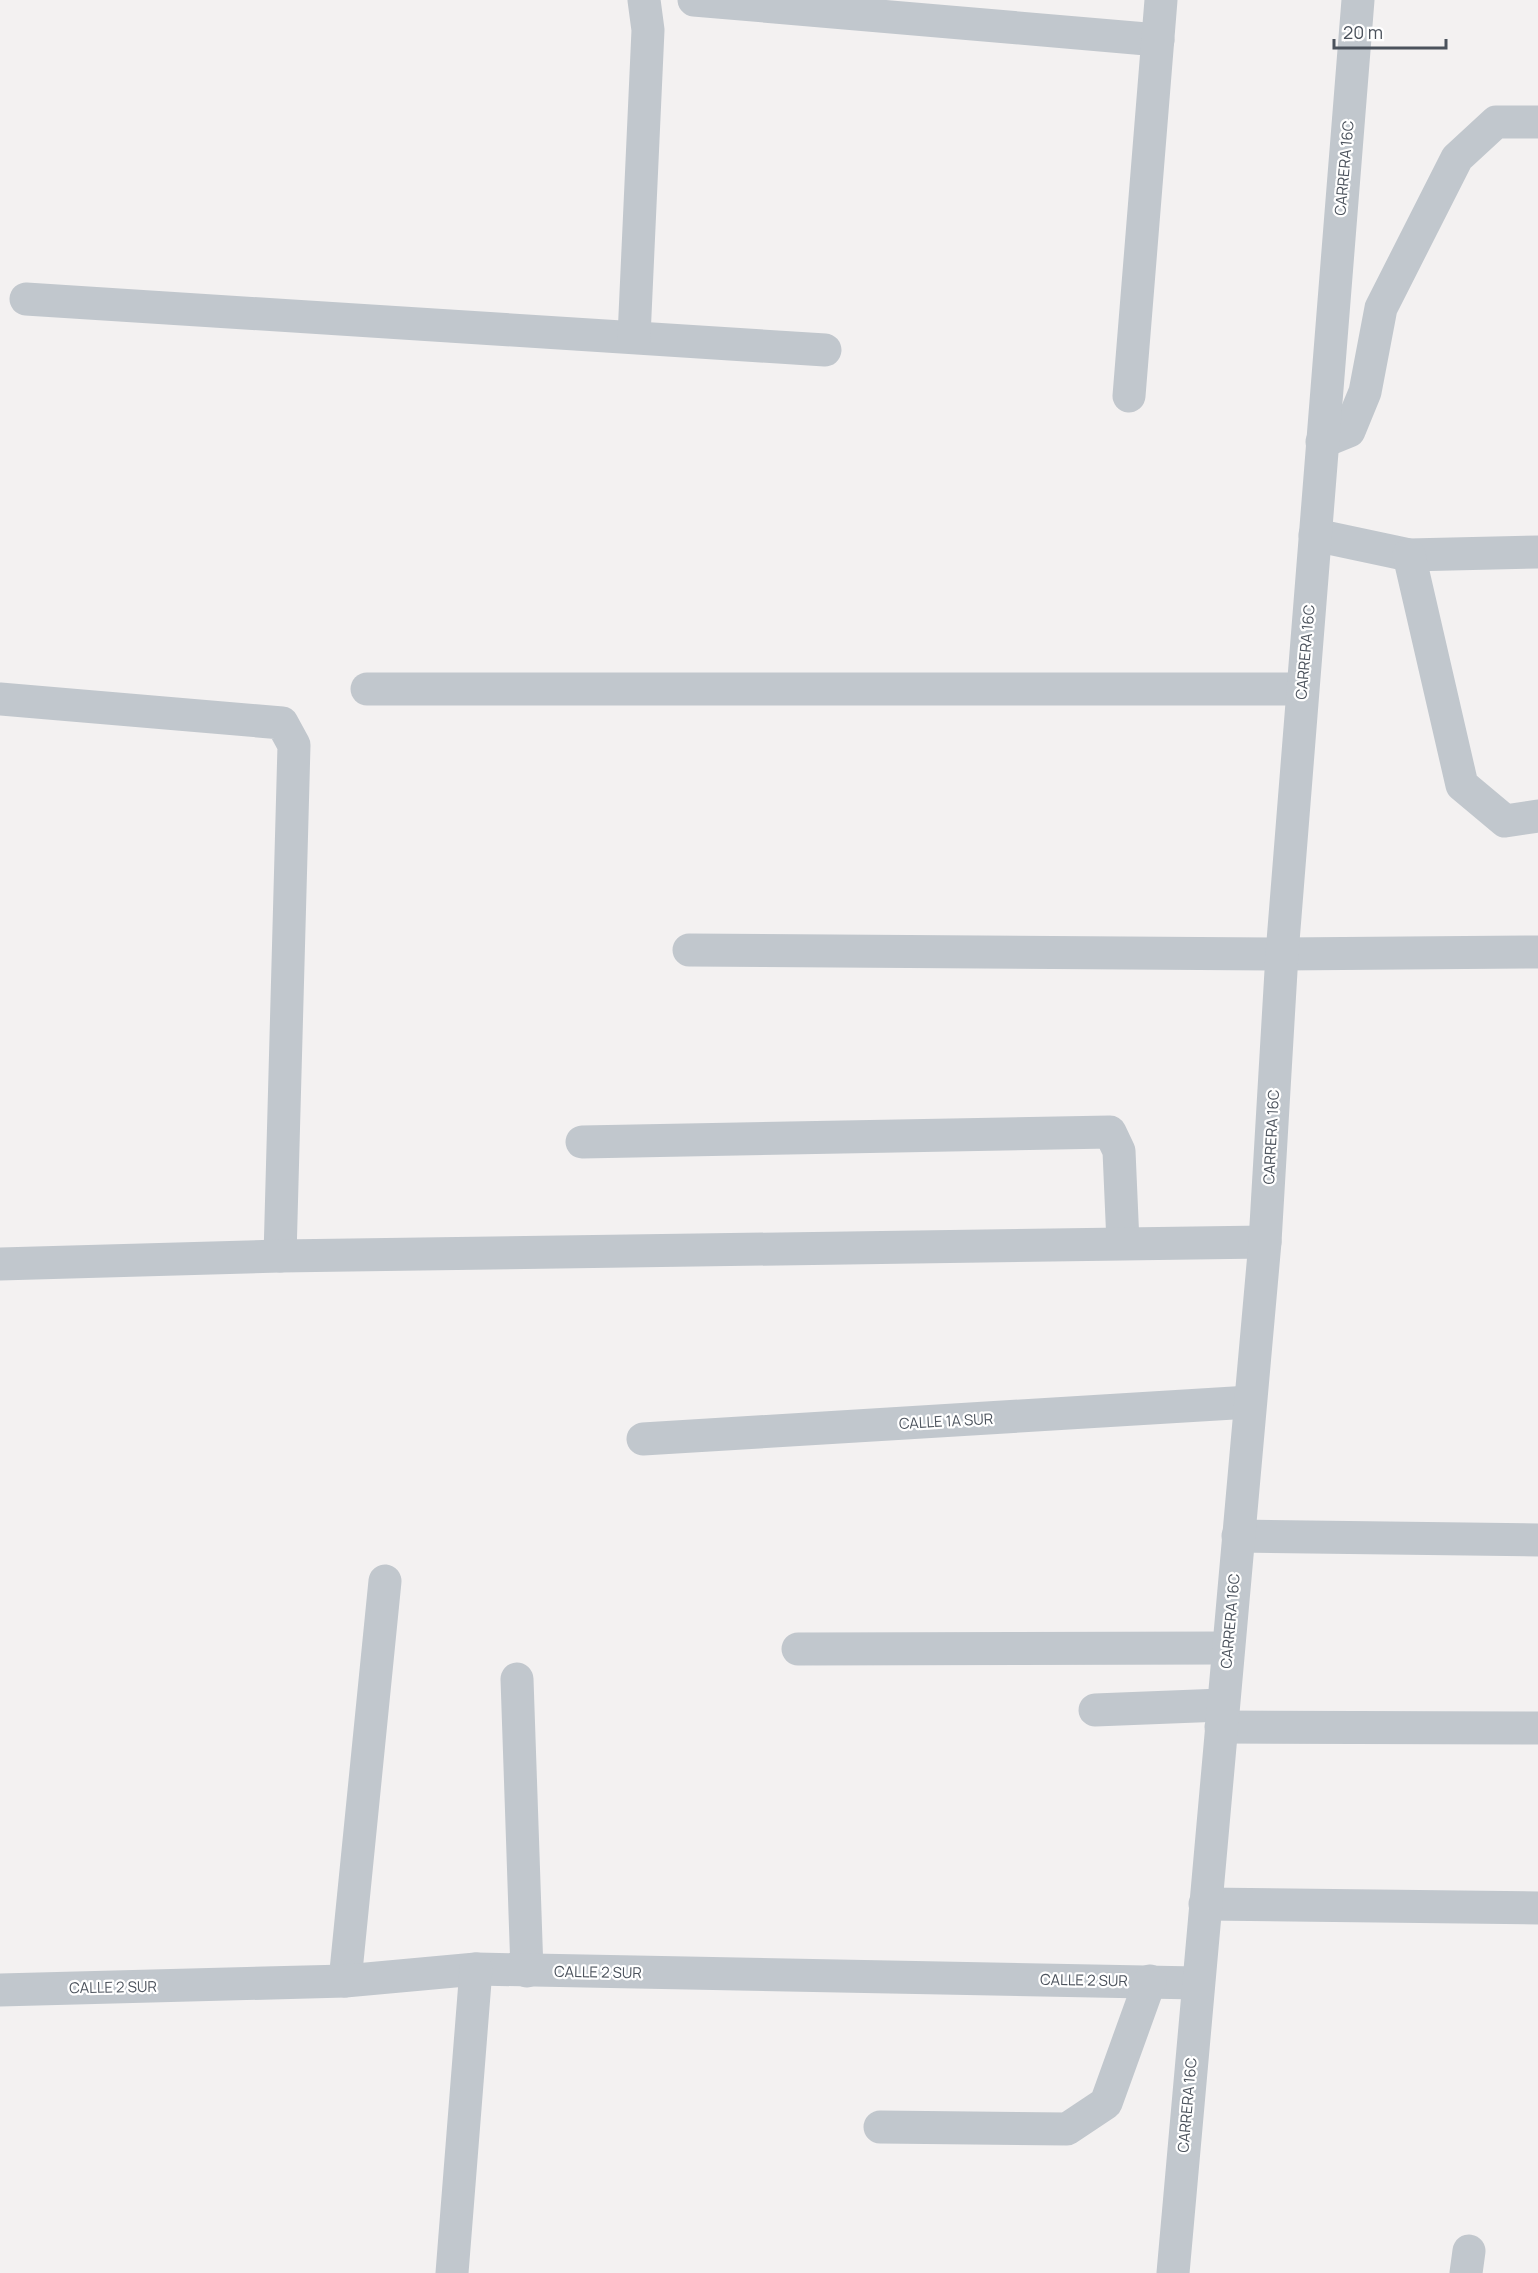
<svg xmlns="http://www.w3.org/2000/svg" width="1538" height="2273" viewBox="0 0 1538 2273" font-family="Manrope,sans-serif">
	<style>
		.lines { fill: none; stroke-linecap: round; stroke-linejoin: round }
		.minor { stroke: #c1c7cd; stroke-width: 33 }
		.labels { text-anchor: middle; dominant-baseline: central; stroke-width: 4.5; stroke-linejoin: round; paint-order: stroke }
		.street-label { font-size: 15px; fill: #4b525c; stroke: #fff }
	</style>
	<rect width="100%" height="100%" fill="#f3f1f1"/>
	<g class="lines">
		<g class="minor">
			<path d="M694,0L1158,40"/>
			<path d="M26,299L825,350"/>
			<path d="M634,337L648,30L644,0"/>
			<path d="M1129,396L1161,0"/>
			<path d="M1322,442L1349,431L1365,392L1381,308L1457,158L1496,122H1538"/>
			<path d="M1315,535L1409,555L1538,552"/>
			<path d="M1409,555L1462,785L1505,821L1538,816"/>
			<path d="M367,689H1302"/>
			<path d="M0,699L282,723L294,745L280,1256"/>
			<path d="M689,950L1282,954L1538,952"/>
			<path d="M582,1142L1110,1132L1119,1151L1123,1243"/>
			<path d="M0,1264L280,1256L1265,1242"/>
			<path d="M643,1439L1250,1402"/>
			<path d="M1238,1536L1538,1540"/>
			<path d="M798,1649L1227,1648"/>
			<path d="M517,1679L527,1971"/>
			<path d="M1095,1710L1222,1705"/>
			<path d="M1221,1727L1538,1728"/>
			<path d="M1205,1904L1538,1908"/>
			<path d="M345,1981L385,1581"/>
			<path d="M0,1990L345,1981L476,1969L1197,1983"/>
			<path d="M880,2127L1067,2129L1106,2103L1150,1981"/>
			<path d="M452,2273L476,1969"/>
			<path d="M1173,2273L1265,1242L1282,954L1358,0"/>
			<path d="M1466,2273L1469,2251"/>
		</g>
	</g>
	<g class="labels">
		<g class="street-label">
			<text transform="translate(1344 168) rotate(-85)">CARRERA 16C</text>
			<text transform="translate(1305 652) rotate(-85)">CARRERA 16C</text>
			<text transform="translate(1271 1137) rotate(-87)">CARRERA 16C</text>
			<text transform="translate(946 1421) rotate(-3)">CALLE 1A SUR</text>
			<text transform="translate(1230 1621) rotate(-85)">CARRERA 16C</text>
			<text transform="translate(598 1972) rotate(1)">CALLE 2 SUR</text>
			<text transform="translate(1084 1980) rotate(1)">CALLE 2 SUR</text>
			<text transform="translate(113 1987) rotate(-1)">CALLE 2 SUR</text>
			<text transform="translate(1187 2105) rotate(-85)">CARRERA 16C</text>
		</g>
	</g>
	<path d="M1334 39v9h112v-9" fill="none" stroke="#4b525c" stroke-width="3"/>
	<text x="1343" y="39" font-size="18" fill="#4b525c" stroke="#ffffff" stroke-width="4.5" paint-order="stroke">20 m</text>
</svg>
